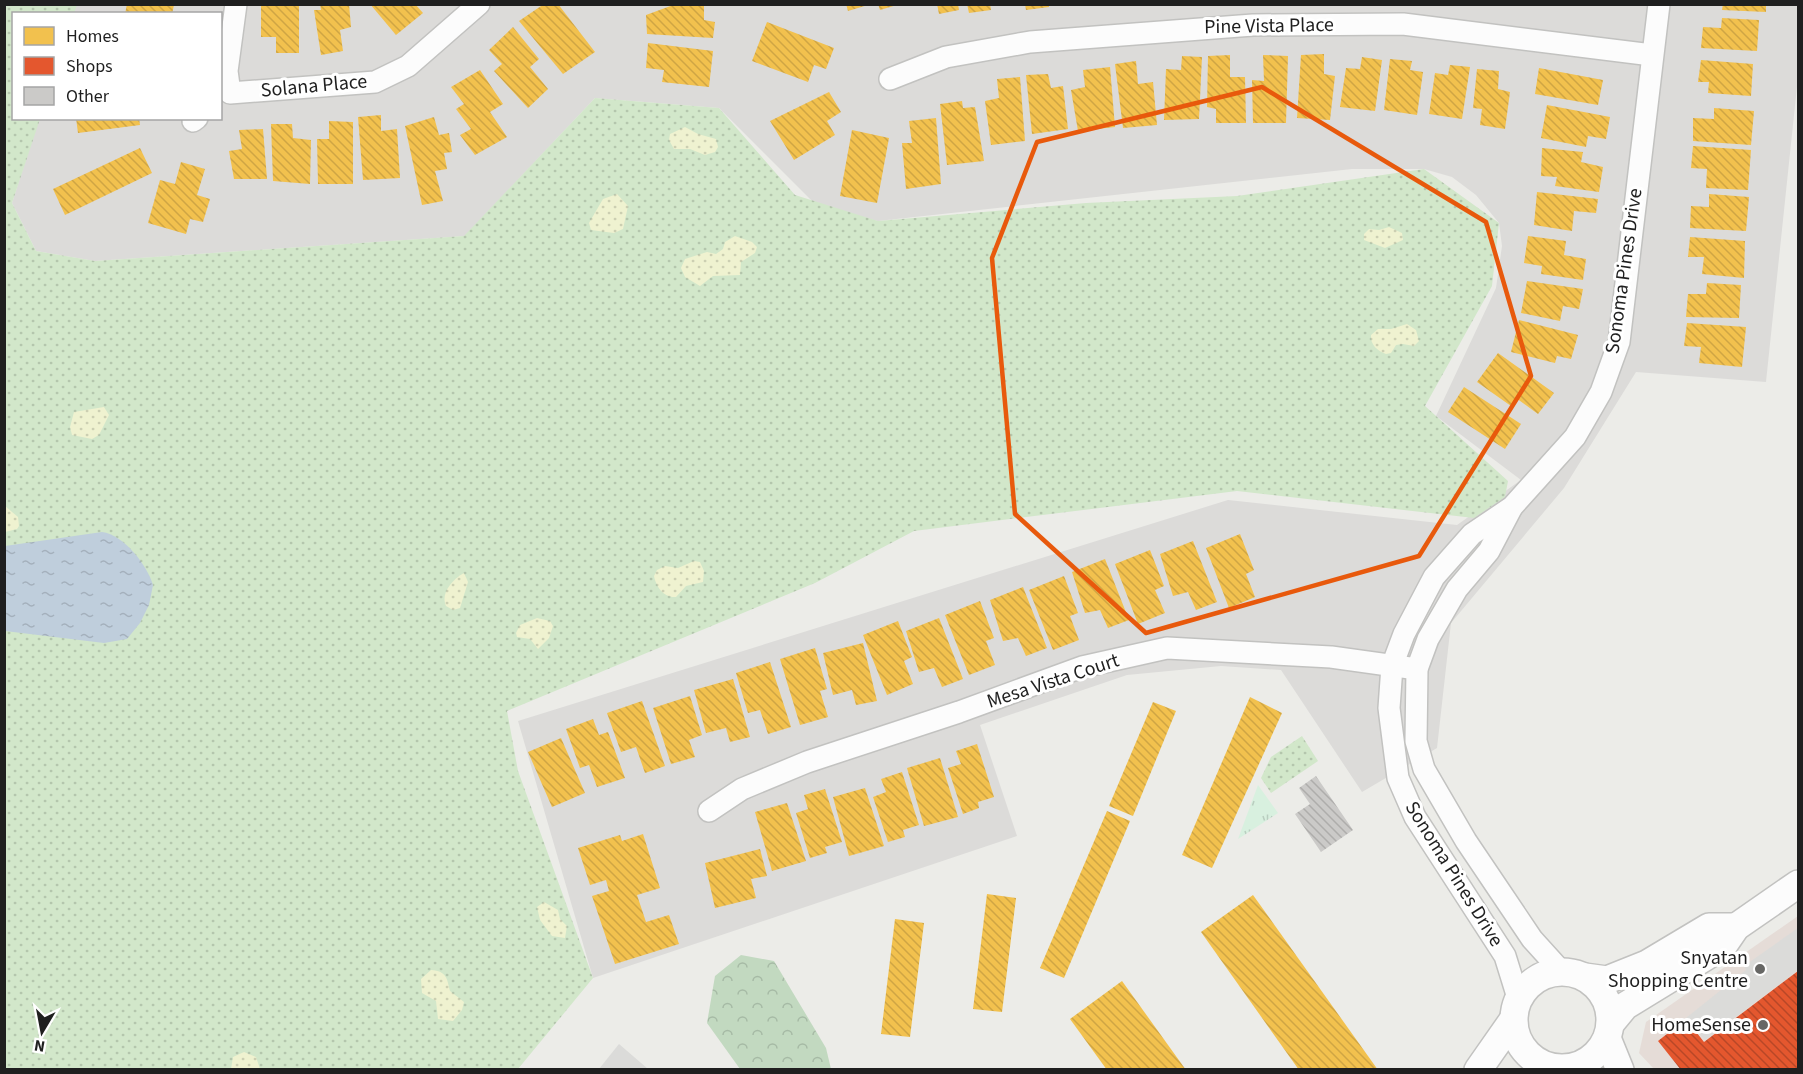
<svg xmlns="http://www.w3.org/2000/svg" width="1803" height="1074" viewBox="0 0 1803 1074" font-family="'Source Sans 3',sans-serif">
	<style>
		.residential { fill: #dcdbd9 }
		.commercial { fill: #e5dcd7 }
		.religious { fill: #dbdbd9 }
		.grass { fill: url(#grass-dots) }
		.forest { fill: url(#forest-crowns) }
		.sand { fill: url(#sand-dots) }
		.park { fill: url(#park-tufts) }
		.water { fill: url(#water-ripples) }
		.homes { fill: url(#homes-back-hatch) }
		.shops { fill: url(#shops-back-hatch) }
		.building { fill: url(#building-back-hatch) }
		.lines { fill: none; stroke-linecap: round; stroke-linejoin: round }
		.minor-casing { stroke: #c2c2c0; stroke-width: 24 }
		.tertiary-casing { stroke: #c2c2c0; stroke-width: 30 }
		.minor { stroke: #fcfcfc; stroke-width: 21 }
		.tertiary { stroke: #fcfcfc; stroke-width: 27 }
		.marked { fill: none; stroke: #e8590c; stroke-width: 4.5; stroke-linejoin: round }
		.poi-dot { fill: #676765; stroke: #fff; stroke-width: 2 }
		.labels { text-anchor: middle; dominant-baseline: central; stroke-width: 6; stroke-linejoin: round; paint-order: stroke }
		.street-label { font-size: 20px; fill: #1f1f1f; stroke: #fff }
		.poi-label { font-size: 20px; fill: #1f1f1f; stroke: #fff; text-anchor: end }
	</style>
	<defs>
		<pattern id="grass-dots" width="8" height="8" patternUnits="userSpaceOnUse" patternTransform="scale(1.5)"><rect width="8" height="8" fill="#d2e7ca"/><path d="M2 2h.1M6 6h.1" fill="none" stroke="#b4c6ad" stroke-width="1.8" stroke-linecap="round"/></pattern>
		<pattern id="forest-crowns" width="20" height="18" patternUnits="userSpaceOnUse" patternTransform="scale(1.5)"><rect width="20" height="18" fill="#c2d9c0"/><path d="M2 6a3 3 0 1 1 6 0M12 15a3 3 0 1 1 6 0" fill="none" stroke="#a6baa5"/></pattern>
		<pattern id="sand-dots" width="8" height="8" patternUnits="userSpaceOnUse" patternTransform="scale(1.5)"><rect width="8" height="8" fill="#eff2d0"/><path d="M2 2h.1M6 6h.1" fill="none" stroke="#cccfb2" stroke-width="1.8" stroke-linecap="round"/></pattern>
		<pattern id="park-tufts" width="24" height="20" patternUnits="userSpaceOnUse" patternTransform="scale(1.5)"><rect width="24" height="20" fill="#d8f0df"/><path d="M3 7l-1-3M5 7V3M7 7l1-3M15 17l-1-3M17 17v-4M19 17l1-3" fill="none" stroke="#b9cdbf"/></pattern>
		<pattern id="water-ripples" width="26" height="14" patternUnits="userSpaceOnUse" patternTransform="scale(1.5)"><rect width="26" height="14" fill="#bfcedc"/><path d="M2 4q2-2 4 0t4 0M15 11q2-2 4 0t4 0" fill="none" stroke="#a4b0bc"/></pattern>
		<pattern id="homes-back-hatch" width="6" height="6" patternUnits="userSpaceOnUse" patternTransform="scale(1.5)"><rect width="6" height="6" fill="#f2c14e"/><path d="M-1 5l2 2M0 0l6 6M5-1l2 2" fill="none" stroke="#cfa544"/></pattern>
		<pattern id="shops-back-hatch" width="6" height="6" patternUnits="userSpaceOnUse" patternTransform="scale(1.5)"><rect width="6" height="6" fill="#e4572e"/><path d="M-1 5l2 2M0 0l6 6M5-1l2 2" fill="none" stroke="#b84727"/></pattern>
		<pattern id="building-back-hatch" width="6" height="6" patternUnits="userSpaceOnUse" patternTransform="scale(1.5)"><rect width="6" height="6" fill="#cbcac8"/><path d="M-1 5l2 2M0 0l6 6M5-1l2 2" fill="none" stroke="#aeadab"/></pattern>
	</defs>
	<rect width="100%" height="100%" fill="#ecece8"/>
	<path class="residential" d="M75,5H1798V77L1766,382L1636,372L1564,488L1451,623L1437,748L1362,792L1281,670L1221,666L1127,675L980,725L1017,836L593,978L518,721L1228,500L1457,525L1521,480L1436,416L1496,288L1502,246L1499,223L1476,195L1452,177L1424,169H1352L878,221L820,209L719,108L595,98L465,236L95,261L36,251L12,203L39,119L220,118V14L72,13Z"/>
	<path class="commercial" d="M1798,916V1069H1654L1639,1053L1646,1022Z"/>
	<g class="religious">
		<path d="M1798,928V970L1705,1040L1686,1018L1746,970L1744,966Z"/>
		<path d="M619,1044L648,1069H599Z"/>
	</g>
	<g class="grass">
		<path d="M5,5H77L74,13L14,14V118L40,119L12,203L36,251L95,261L464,236L595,98L719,108L795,195L878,221L1086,203L1237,196L1424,169L1499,223L1492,286L1425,406L1508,481L1505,497L1474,518L1237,491L914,531L815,583L507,711L518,771L593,978L518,1069L5,1070Z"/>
		<path d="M1302,736L1318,761L1271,793L1261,778L1271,757Z"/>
	</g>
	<path class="forest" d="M741,955L774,961L826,1048L831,1069H740L707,1023L715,976Z"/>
	<g class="sand">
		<path d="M685,127L698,134L716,139L718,147L715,152L705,155L690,149H674L669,140L670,134Z"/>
		<path d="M617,194L628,206L623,229L614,233L591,230L589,223L603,199Z"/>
		<path d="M1389,227L1402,233L1403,240L1385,248L1364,240V234L1369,229L1379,230Z"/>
		<path d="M735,236L752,242L757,247L755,253L741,262L740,275L713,276L700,286L685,277L681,268L685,259L707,252L716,254L723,249L725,242Z"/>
		<path d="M1407,324L1416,330L1419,341L1414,346L1403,344L1396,345L1391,353L1386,354C1378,351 1370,345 1371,335L1378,329H1391Z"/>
		<path d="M104,407L109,415L99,435L92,439L72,435L70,427L74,412Z"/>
		<path d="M5,506L18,517L19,526L17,529L5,532Z"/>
		<path d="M694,561L700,562L704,571L703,582L686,586L676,597C664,598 656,587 654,576L657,570L665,566L678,568Z"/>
		<path d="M464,573L468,582L460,608L453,610L446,606C440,593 453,579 464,573Z"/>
		<path d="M537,618L550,621L553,626L549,638L538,649L530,639L517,637L516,633L520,625Z"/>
		<path d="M544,902L558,910L560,919L567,926L565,938L552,936L540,920L537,907Z"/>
		<path d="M431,970C447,971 447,979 450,991L464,1002L462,1010L453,1021L438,1019L436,1001L422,993L421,979Z"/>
		<path d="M244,1052L256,1057L260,1069H231L233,1057Z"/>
	</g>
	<path class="park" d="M1258,785L1278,813L1238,839Z"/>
	<path class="water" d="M102,532C124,535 147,565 153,585L149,605L140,623L127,639L104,643L5,631V546Z"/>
	<g class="homes">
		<path d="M127,4H169L174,5L172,14H125Z"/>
		<path d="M261,4H299V53H276V37H261Z"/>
		<path d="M320,4H349L351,27L340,30L343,51L321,55L314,10H321Z"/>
		<path d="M370,4H415L423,13L396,35Z"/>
		<path d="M544,4H558L595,52L563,74L519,21Z"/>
		<path d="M676,4H704V20L715,22L713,38L647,34L646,15Z"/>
		<path d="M846,4H868V5L848,11Z"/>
		<path d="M878,4H897V5L880,10Z"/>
		<path d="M937,4H958L959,10L939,14Z"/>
		<path d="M967,4H990L991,10L969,13Z"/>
		<path d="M1025,4H1049V7L1026,10Z"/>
		<path d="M1723,4H1766V12L1722,10Z"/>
		<path d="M1722,18L1759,20L1757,51L1701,48L1703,27L1721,28Z"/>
		<path d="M767,22L834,48L826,69L814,65L808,82L752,61Z"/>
		<path d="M513,27L539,59L530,67L548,89L528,108L494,71L502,64L489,50Z"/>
		<path d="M648,43L713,51L709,87L662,82L664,70L646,68Z"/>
		<path d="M1324,54V74L1335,76L1330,120L1297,118L1301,55Z"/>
		<path d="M1230,55V77H1245L1246,123H1216V109L1207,107L1208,56Z"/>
		<path d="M1263,55L1288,56L1286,123H1253L1252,80L1264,81Z"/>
		<path d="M1182,56L1202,57L1199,119L1164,120L1166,69L1181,70Z"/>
		<path d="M1362,57L1382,60L1375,111L1340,107L1346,68L1360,69Z"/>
		<path d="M1390,59L1412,61L1410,70L1423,72L1417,115L1384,110Z"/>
		<path d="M1701,60L1753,64L1751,96L1708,93L1709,82H1698Z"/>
		<path d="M1136,61L1138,84L1153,82L1157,125L1123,128L1115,64Z"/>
		<path d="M1450,65L1470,67L1462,119L1429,114L1435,73L1448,75Z"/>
		<path d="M1110,67L1115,127L1078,131L1071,90L1085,87L1083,70Z"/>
		<path d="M1539,68L1603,80L1598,105L1535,94Z"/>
		<path d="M1477,69L1499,71L1498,89L1510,92L1505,129L1480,125L1482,109L1473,108Z"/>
		<path d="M480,70L503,104L490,112L507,137L475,155L460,135L471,129L456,109L464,104L451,87Z"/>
		<path d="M1048,74L1051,88L1063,86L1068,129L1032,134L1026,75Z"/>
		<path d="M1020,77L1025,141L991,145L985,101L999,98L997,79Z"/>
		<path d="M829,92L841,112L827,121L835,135L794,160L770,121Z"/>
		<path d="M962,101L963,108L975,107L984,161L947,165L940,104Z"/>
		<path d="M1547,105L1610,117L1606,139L1588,136L1586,147L1541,138Z"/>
		<path d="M1714,108L1754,111L1751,145L1693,141V118L1714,119Z"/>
		<path d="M381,115V131L397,129L400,178L363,180L358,117Z"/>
		<path d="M434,117L439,135L449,133L452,152L444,153L447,169L435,171L443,201L422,205L405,126Z"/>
		<path d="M76,118H139L140,125L78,133Z"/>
		<path d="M936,118L941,184L906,189L902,143H912L909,121Z"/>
		<path d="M329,121L353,122V184H318L317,139H329Z"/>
		<path d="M271,124H292L293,138L311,140L310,184L273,181Z"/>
		<path d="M263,129L267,179H234L229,151L242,149L239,130Z"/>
		<path d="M852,130L889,138L877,203L840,196Z"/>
		<path d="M1693,146L1751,150L1748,190L1706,188L1707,169L1691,168Z"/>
		<path d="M140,148L152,173L65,215L53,189Z"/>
		<path d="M1542,148L1583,152L1581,162L1603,167L1599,192L1555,186L1557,177L1541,176Z"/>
		<path d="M181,162L205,169L197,195L210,199L203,222L190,219L186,234L148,223L160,180L175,184Z"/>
		<path d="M1537,192L1598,199L1596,213L1574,211L1572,231L1534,225Z"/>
		<path d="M1709,194L1749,197L1746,231L1690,228L1691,206L1709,207Z"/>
		<path d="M1528,236L1566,241L1564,255L1586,259L1583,280L1541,274L1542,266L1524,263Z"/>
		<path d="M1690,237L1745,241L1744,278L1702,274L1704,257H1688Z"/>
		<path d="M1527,281L1583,289L1579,309L1563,306L1560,321L1521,313Z"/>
		<path d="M1707,283L1741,285L1739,318L1686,317L1688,294H1706Z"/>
		<path d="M1519,320L1578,335L1571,359L1557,356L1555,363L1511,352Z"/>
		<path d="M1687,323L1746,327L1742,367L1699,363L1701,347L1684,346Z"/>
		<path d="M1498,353L1554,393L1538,414L1516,398L1511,406L1477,382Z"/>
		<path d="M1464,387L1521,424L1505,449L1448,412Z"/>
		<path d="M1240,534L1254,570L1246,574L1255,597L1229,608L1206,548Z"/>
		<path d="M1193,541L1217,602L1196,610L1188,592L1173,596L1160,554Z"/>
		<path d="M1150,550L1164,586L1155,590L1165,613L1138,624L1115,564Z"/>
		<path d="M1105,559L1129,620L1108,628L1100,610L1085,613L1072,572Z"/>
		<path d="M1064,576L1078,613L1070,616L1079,640L1053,650L1029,590Z"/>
		<path d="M1023,587L1047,648L1026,656L1018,638L1003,641L990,600Z"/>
		<path d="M980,601L994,638L986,641L995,665L969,675L945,615Z"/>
		<path d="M939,618L963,679L942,687L934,668L919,672L906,631Z"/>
		<path d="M898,621L912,657L904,661L913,684L887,695L863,635Z"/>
		<path d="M863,643L877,701L856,705L852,690L833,695L823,653Z"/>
		<path d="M815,648L827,689L820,691L828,717L800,725L780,659Z"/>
		<path d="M770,662L791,727L768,734L760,710L748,713L736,673Z"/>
		<path d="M733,679L750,737L730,742L726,728L706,733L694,690Z"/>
		<path d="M690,696L702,735L689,740L695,757L671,764L653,708Z"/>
		<path d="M1250,697L1282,713L1212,868L1182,855Z"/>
		<path d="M642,701L665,766L645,773L636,747L621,752L607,713Z"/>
		<path d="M1153,702L1176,711L1133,816L1109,806Z"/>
		<path d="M593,719L599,735L608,732L625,778L597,787L589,765L580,768L566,729Z"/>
		<path d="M561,738L585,793L552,807L528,752Z"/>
		<path d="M977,744L994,797L978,802L979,808L963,814L948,768L961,764L956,751Z"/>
		<path d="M940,758L958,817L924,826L907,768Z"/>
		<path d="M902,772L919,825L903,830L905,837L888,842L873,797L886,792L881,779Z"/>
		<path d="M865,788L884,846L849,856L833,797Z"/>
		<path d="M825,789L842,842L825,847L827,853L810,858L796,813L808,809L804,795Z"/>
		<path d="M787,803L806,861L772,871L755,812Z"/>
		<path d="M1107,811L1130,821L1064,978L1040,968Z"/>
		<path d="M643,834L660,888L637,895L646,922L669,915L679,944L615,964L592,896L609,891L606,880L590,885L578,848L620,835L622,841Z"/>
		<path d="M760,849L767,876L751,879L756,898L715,908L705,863Z"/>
		<path d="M987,894L1016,898L1002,1012L973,1009Z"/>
		<path d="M1253,895L1378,1070H1299L1201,932Z"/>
		<path d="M895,919L924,923L910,1037L881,1034Z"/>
		<path d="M1122,981L1186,1070H1107L1070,1019Z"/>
	</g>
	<path class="shops" d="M1798,971V1070H1681L1658,1041L1686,1019L1704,1042Z"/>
	<path class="building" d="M1316,776L1353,830L1321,852L1295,814L1310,804L1299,788Z"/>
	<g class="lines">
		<g class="minor-casing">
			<g id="minor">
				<path d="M236,4L227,71L230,93L375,82L408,66L479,4"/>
				<path d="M890,79L946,57L1030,42L1253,25L1403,24L1652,55"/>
				<path d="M193,121L197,118"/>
				<path d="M1511,509L1489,551L1457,589L1428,639L1417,669L1416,741L1424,769L1466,841L1532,939L1561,971"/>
				<path d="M709,811L742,789L807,762L959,712L1082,667L1167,648L1331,657L1417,669"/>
				<path d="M1518,998L1505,956L1415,817L1398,778L1389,708L1392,666L1404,634L1434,577L1472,534L1512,507L1575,437L1601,392L1619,342L1659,4"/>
			</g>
		</g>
		<g class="tertiary-casing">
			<g id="tertiary">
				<circle cx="1562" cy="1020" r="48"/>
				<path d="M1585,977L1607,980L1647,964L1709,927H1736"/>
				<path d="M1611,1023L1625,1006L1723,946L1736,927L1798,884"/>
				<path d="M1607,1038L1620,1070"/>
				<path d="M1478,1070L1513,1020"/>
			</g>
		</g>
		<use href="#minor" class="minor"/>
		<use href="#tertiary" class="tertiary"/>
	</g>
	<path class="marked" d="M1262,87L1486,222L1531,376L1419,556L1146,633L1015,514L992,258L1037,142Z"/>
	<g class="poi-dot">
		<circle cx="1760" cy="969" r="6"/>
		<circle cx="1763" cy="1025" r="6"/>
	</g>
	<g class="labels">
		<g class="street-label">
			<text transform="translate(1269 26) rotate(-1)">Pine Vista Place</text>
			<text transform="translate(314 86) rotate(-5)">Solana Place</text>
			<text transform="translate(1624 271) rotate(-82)">Sonoma Pines Drive</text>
			<text transform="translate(1053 681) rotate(-18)">Mesa Vista Court</text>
			<text transform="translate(1454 874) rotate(58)">Sonoma Pines Drive</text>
		</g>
		<g class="poi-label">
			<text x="1748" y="958">Snyatan<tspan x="1748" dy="23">Shopping Centre</tspan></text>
			<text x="1751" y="1025">HomeSense</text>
		</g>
	</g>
	<rect width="1803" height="1074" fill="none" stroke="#1f1f1f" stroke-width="12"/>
	<rect x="12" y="12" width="210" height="108" fill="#ffffff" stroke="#a5a5a5" stroke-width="1.5"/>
	<rect x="24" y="27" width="30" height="18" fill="#f2c14e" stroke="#a5a5a5" stroke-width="1.5"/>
	<text x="66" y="42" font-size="18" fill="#1f1f1f">Homes</text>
	<rect x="24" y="57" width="30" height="18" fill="#e4572e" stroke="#a5a5a5" stroke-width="1.5"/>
	<text x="66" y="72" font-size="18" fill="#1f1f1f">Shops</text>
	<rect x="24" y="87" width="30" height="18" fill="#cbcac8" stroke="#a5a5a5" stroke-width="1.5"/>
	<text x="66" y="102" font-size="18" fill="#1f1f1f">Other</text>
	<g transform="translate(42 1032) rotate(190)" stroke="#ffffff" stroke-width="4.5" paint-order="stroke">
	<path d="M0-4.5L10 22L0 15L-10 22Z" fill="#1f1f1f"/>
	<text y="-9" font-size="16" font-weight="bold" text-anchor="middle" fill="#1f1f1f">N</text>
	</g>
</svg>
